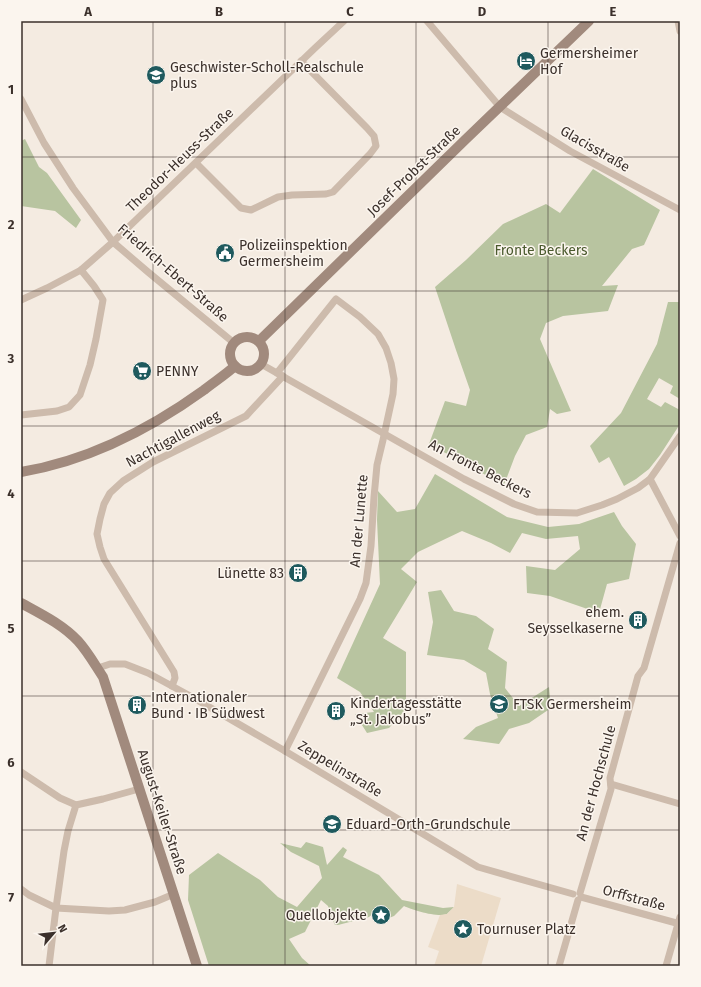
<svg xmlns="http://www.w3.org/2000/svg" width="701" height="987" viewBox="0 0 701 987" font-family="'Fira Sans',sans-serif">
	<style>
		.green { fill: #b8c4a0 }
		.plaza { fill: #ecdcc8 }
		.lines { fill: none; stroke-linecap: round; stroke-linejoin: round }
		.street { stroke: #cdbbac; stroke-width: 7 }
		.secondary { stroke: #a18a7d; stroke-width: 10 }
		.grid { fill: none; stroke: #3b302b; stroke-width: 1; stroke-opacity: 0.55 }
		.labels { text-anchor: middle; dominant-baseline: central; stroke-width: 3; stroke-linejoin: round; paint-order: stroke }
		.poi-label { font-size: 14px; fill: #3b302b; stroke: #fbf5ee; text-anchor: start }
		.street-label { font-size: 14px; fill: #3b302b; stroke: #fbf5ee }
		.park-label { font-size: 14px; fill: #4a5a2e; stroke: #fbf5ee }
		.neatline { fill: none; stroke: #3b302b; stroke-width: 1.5 }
		.grid-label { font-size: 13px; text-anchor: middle; font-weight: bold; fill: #3b302b }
	</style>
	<rect width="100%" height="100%" fill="#f4ebe1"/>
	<g class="green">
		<path d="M25,139L39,167L47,173L81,220L76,228L55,211L21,206V141Z"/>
		<path d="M593,169L660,210L644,245L632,249L602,286L618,285L608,311L563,316L546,323L540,339L571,411L557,414L550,409L547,427L526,435L515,456L504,485L429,444L445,401L466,406L470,390L456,350L435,287L466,260L503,224L546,204L560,213Z"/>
		<path d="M668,302H680V399L670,393L673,386L659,378L647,399L661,407L665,402L680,410V424L660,455L649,469L636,479L624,486L609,457L599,463L590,446L621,413L657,344Z"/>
		<path d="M435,474L507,517L548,527L579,524L614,512L622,526L636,544L629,579L607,584L599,613L550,596L527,593L526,566L555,570L580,549L578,536L546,539L522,533L510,553L491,543L462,531L418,552L401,569L417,582L383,638L406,652V709L389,728L367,733L355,714L374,712L360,692L337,678L380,584L377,520L378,491L397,512L415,509Z"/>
		<path d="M441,590L454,611L476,616L494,629L488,649L507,662L505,688L519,706L549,687L551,708L529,723L509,729L499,744L463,739L476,727L498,718L490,694L486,673L464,660L427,655L433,622L428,592Z"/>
		<path d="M306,842L323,847L327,865L343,847L347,850L343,857L379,875L402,900L443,908L454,907C452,909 449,912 447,914C439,918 412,910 404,906L394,916L384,920V914L382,912H375L369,917L338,925H335L330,914L328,906L321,900L305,932L289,939L302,958L311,966H209L188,900L189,875L218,853L260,880L278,897L297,907L322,878L319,866L291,852L280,843L301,848Z"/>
	</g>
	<path class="plaza" d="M457,884L501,898L481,966H434L439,951L428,947L440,915L447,914L454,907Z"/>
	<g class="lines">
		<g class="street">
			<path d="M427,21L500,107L570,151L680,210"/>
			<path d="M678,21L680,31"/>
			<path d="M21,99L44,143L73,188L113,242L148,272L234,343"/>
			<path d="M196,163L241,208L251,210L278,197L292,195L326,194L333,192L370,154L376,146L374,136L367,128L301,61"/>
			<path d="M21,300L47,288L81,270L113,242L315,48L344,21"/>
			<path d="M261,364L464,479L514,504L537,512L577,513L602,505L617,499L638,488L650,479L680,436"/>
			<path d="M277,373L336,299L360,317L378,334L386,348L391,363L394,379L393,394L383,440L377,465L374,497L371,546L366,583L360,599L285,751"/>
			<path d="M21,415L57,411L69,407L80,395L90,365L96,339L103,300L94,286L81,270"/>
			<path d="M650,479L680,536"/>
			<path d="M98,668L110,664H125L148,673L192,697L285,751L478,867L573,894"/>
			<path d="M172,686L175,678L174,672L104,559L100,547L97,534L100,519L104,504L110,493L123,481L153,462L246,416L283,376"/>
			<path d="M21,772L60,798L76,805"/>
			<path d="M611,784L680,804"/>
			<path d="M21,889L29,895L56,908L109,911L125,910L155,902L174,894"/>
			<path d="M580,893L611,789L610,778L638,676L644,668L680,543"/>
			<path d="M581,897L680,924"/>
			<path d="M49,966L56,908L64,851L68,831L76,805L103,799L139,789"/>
			<path d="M559,966L578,900"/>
			<path d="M666,966L680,917"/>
		</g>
		<g class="secondary">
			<circle cx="247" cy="354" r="17"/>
			<path d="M259,341L466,139L589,21"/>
			<path d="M21,472C87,461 150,429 204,390C214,382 225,375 235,366"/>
			<path d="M21,603C41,614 62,624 78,641C88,652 95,665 103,677L197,966"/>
		</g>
	</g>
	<path class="grid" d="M153,21V966M285,21V966M416,21V966M548,21V966M21,157H680M21,291H680M21,426H680M21,561H680M21,696H680M21,830H680"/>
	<defs>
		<g id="hotel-disc" transform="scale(1)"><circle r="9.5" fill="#1f5a5e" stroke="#fbf5ee"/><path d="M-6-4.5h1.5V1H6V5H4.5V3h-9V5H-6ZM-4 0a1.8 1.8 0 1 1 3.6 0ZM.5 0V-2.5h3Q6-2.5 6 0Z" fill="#fff"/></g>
		<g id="school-disc" transform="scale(1)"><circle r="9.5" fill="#1f5a5e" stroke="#fbf5ee"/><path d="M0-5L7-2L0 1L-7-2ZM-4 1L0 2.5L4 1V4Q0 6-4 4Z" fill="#fff"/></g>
		<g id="civic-disc" transform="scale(1)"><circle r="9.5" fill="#1f5a5e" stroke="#fbf5ee"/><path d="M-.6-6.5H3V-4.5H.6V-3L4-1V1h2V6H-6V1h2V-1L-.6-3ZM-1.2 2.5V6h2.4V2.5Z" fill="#fff"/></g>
		<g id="supermarket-disc" transform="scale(1)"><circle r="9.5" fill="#1f5a5e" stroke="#fbf5ee"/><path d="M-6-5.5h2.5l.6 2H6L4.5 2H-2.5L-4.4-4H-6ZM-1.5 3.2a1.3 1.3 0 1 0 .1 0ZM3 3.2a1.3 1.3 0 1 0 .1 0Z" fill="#fff"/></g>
		<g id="building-disc" transform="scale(1)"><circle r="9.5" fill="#1f5a5e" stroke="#fbf5ee"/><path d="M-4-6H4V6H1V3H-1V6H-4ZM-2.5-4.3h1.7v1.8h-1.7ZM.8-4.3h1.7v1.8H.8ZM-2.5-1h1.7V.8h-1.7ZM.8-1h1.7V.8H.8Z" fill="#fff"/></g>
		<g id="university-disc" transform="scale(1)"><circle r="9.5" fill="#1f5a5e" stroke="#fbf5ee"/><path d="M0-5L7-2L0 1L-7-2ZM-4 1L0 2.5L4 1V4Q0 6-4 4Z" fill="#fff"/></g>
		<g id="sight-disc" transform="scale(1)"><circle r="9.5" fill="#1f5a5e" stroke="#fbf5ee"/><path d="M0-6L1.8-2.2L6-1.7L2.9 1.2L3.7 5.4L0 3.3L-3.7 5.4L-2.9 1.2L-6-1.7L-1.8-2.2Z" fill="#fff"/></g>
	</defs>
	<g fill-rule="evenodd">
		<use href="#hotel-disc" x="526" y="61"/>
		<use href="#school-disc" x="156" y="75"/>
		<use href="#civic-disc" x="225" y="253"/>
		<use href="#supermarket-disc" x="142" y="371"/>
		<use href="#building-disc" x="298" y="573"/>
		<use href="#building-disc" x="638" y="620"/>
		<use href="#university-disc" x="499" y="704"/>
		<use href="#building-disc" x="137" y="705"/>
		<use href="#building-disc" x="336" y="711"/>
		<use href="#school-disc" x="332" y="824"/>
		<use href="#sight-disc" x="381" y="915"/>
		<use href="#sight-disc" x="463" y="929"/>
	</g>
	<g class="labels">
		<g class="poi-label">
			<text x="540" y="53">Germersheimer<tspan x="540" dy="16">Hof</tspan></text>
			<text x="170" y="67">Geschwister-Scholl-Realschule<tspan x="170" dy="16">plus</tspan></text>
			<text x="239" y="245">Polizeiinspektion<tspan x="239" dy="16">Germersheim</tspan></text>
			<text x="156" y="371">PENNY</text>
			<text x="284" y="573" text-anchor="end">Lünette 83</text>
			<text x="624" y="612" text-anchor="end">ehem.<tspan x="624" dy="16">Seysselkaserne</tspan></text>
			<text x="151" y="697">Internationaler<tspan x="151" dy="16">Bund · IB Südwest</tspan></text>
			<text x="350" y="703">Kindertagesstätte<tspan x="350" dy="16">„St. Jakobus”</tspan></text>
			<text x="513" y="704">FTSK Germersheim</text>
			<text x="346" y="824">Eduard-Orth-Grundschule</text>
			<text x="367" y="915" text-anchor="end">Quellobjekte</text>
			<text x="477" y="929">Tournuser Platz</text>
		</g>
		<g class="street-label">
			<text transform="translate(595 149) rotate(30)">Glacisstraße</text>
			<text transform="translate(180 160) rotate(-44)">Theodor-Heuss-Straße</text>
			<text transform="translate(414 171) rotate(-44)">Josef-Probst-Straße</text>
			<text transform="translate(173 273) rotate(41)">Friedrich-Ebert-Straße</text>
			<text transform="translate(173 439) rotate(-28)">Nachtigallenweg</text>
			<text transform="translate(480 469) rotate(27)">An Fronte Beckers</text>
			<text transform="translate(359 521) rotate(-85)">An der Lunette</text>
			<text transform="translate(340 769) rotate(31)">Zeppelinstraße</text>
			<text transform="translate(596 783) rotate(-75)">An der Hochschule</text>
			<text transform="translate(162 812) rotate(72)">August-Keiler-Straße</text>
			<text transform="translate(634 898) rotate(15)">Orffstraße</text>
		</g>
		<g class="park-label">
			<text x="541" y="250">Fronte Beckers</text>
		</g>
	</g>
	<rect width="701" height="987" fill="none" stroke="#fbf5ee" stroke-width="44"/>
	<g transform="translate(54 933) rotate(62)" stroke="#fbf5ee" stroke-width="3" paint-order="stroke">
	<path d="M0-3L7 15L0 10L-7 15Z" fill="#3b302b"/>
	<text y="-6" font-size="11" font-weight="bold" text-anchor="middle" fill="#3b302b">N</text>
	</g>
	<rect x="22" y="22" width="657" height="943" class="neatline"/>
	<g class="grid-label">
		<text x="88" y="16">A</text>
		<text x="219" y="16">B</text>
		<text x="350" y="16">C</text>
		<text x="482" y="16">D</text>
		<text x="613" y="16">E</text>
		<text x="11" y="94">1</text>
		<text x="11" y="229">2</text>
		<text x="11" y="363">3</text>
		<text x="11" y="498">4</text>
		<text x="11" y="633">5</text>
		<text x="11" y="767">6</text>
		<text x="11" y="902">7</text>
	</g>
</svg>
